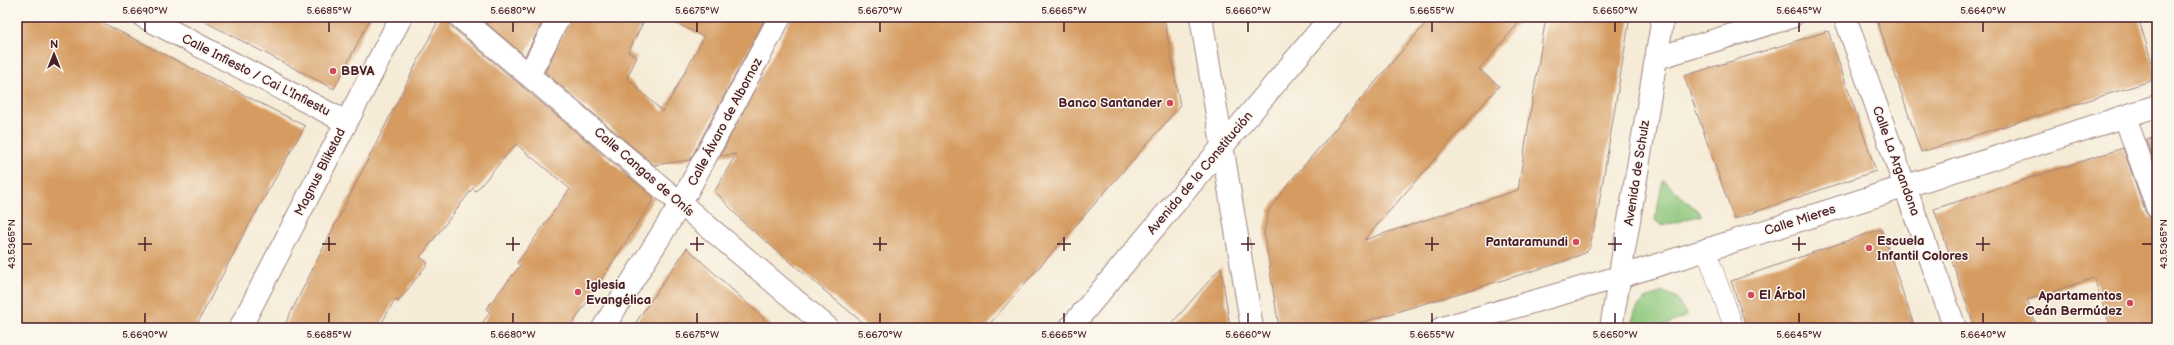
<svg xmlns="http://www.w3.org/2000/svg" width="2174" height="345" viewBox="0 0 2174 345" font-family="'Balsamiq Sans',sans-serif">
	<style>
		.green { fill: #8ec77b; stroke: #6c7353 }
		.building { fill: #d59b60 }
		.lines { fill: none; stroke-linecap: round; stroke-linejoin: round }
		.pedestrian-casing { stroke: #a08580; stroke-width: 20 }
		.minor-casing { stroke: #a08580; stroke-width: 24 }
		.tertiary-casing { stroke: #a08580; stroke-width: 24 }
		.primary-casing { stroke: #a08580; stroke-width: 24 }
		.pedestrian { stroke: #fff; stroke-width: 19 }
		.minor { stroke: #fff; stroke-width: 22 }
		.tertiary { stroke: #fff; stroke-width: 22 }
		.primary { stroke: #fff; stroke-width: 22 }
		.ticks { fill: none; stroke: #4a1f2b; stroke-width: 1.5 }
		.poi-dot { fill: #d1495b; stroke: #fbf7ec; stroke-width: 1.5 }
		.labels { text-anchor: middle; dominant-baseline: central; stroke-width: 3; stroke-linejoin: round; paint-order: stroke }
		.poi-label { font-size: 13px; font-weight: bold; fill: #4a1f2b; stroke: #fbf7ec; text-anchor: start }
		.street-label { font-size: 13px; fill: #4a1f2b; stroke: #fbf7ec }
		.neatline { fill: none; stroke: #4a1f2b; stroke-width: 1.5 }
		.ticks-label { font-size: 10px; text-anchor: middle; fill: #4a1f2b }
	</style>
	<rect width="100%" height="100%" fill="#fbf7ec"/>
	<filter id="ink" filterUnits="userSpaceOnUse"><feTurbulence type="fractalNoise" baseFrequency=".025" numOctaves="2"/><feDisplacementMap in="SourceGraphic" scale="8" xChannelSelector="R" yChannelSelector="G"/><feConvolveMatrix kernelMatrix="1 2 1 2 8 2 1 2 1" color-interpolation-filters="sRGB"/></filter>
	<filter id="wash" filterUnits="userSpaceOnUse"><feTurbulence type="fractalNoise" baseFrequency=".012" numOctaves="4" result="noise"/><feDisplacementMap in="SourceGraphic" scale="16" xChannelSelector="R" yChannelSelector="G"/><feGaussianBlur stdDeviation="0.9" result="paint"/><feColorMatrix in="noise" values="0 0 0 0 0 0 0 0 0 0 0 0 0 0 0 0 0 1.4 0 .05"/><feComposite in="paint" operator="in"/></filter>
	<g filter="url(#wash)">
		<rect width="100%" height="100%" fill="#f5ebd6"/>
		<g class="green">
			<path d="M1663,179L1702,215L1662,226L1655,220Z"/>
			<path d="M1664,292L1676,297L1687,316L1658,328H1631C1634,306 1642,297 1664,292Z"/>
		</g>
		<g id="blocks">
			<g class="building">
				<path d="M17,17H91L305,126L242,237L195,328H17Z"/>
				<path d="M196,17H371L334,89Z"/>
				<path d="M440,17H448L452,27L654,198L570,328H479L490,312L486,309L520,266L517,263L570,189L516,144L476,191L473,188L420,257L428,263L398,302L395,299L379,328H283Z"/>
				<path d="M479,17H545L525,56Z"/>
				<path d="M571,17H646L628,52L637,57L627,78L663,112L704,37L664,17H766L690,160L654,165L545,72Z"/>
				<path d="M792,17H1164L1180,106L986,328H869L744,223L715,191L736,154L720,156Z"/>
				<path d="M1431,17H1524L1479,69L1499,86L1364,240L1518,190L1546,17H1630L1597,216L1589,249L1585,253L1556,264L1343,328H1279L1264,232L1269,210L1289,183Z"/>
				<path d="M1876,17H2138L2157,79L1921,152Z"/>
				<path d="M1828,31L1876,171L1734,219L1684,76Z"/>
				<path d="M2157,137V170L2147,140Z"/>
				<path d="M2123,148L2145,211L2149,217L2157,219V328H2111L2094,278L2027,300L2037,328H1975L1934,209Z"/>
				<path d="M1881,229L1915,328H1747L1731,281Z"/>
				<path d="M687,248L774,328H632Z"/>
				<path d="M1221,267L1230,328H1168Z"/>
			</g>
		</g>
	</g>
	<g filter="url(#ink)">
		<use href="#blocks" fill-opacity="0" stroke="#a08580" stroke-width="1"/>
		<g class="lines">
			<g class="pedestrian-casing">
				<path id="pedestrian" d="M1706,250L1734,328"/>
			</g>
			<g class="minor-casing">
				<g id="minor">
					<path d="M144,17L346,122"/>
					<path d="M460,17L828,328"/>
					<path d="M1201,17L1252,328"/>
					<path d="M1845,17L1955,328"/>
					<path d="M1657,58L1791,17"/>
					<path d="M529,75L559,17"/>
					<path d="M2125,117L2157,207"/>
					<path d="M1706,250L2157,106"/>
					<path d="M603,328L681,203L780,17"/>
					<path d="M1442,328L1619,277"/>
				</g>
			</g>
			<g class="tertiary-casing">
				<g id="tertiary">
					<path d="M1619,277L1706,250"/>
					<path d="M240,328L401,17"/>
					<path d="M1611,328L1663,17"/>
				</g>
			</g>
			<g class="primary-casing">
				<path id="primary" d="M1070,328L1331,17"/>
			</g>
			<use href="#pedestrian" class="pedestrian"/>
			<use href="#minor" class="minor"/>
			<use href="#tertiary" class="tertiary"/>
			<use href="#primary" class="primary"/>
		</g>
	</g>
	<path class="ticks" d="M145,22V32M329,22V32M513,22V32M697,22V32M880,22V32M1064,22V32M1248,22V32M1432,22V32M1615,22V32M1799,22V32M1983,22V32M145,237V251M329,237V251M513,237V251M697,237V251M880,237V251M1064,237V251M1248,237V251M1432,237V251M1615,237V251M1799,237V251M1983,237V251M22,244H32M138,244H152M322,244H336M506,244H520M690,244H704M873,244H887M1057,244H1071M1241,244H1255M1425,244H1439M1608,244H1622M1792,244H1806M1976,244H1990M2142,244H2152M145,313V323M329,313V323M513,313V323M697,313V323M880,313V323M1064,313V323M1248,313V323M1432,313V323M1615,313V323M1799,313V323M1983,313V323"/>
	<g class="poi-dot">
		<circle cx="333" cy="71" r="4"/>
		<circle cx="1170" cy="103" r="4"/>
		<circle cx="1576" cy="242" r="4"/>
		<circle cx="1869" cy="248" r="4"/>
		<circle cx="578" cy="292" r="4"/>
		<circle cx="1751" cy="295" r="4"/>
		<circle cx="2130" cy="303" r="4"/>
	</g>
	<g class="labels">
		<g class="poi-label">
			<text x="341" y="71">BBVA</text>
			<text x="1162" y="103" text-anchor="end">Banco Santander</text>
			<text x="1877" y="241">Escuela<tspan x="1877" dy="15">Infantil Colores</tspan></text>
			<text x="1568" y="242" text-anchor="end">Pantaramundi</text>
			<text x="586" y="285">Iglesia<tspan x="586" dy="15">Evangélica</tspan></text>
			<text x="1759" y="295">El Árbol</text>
			<text x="2122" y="296" text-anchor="end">Apartamentos<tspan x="2122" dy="15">Ceán Bermúdez</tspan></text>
		</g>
		<g class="street-label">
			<text transform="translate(256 75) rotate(27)">Calle Infiesto / Cai L'Infiestu</text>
			<text transform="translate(725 122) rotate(-62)">Calle Álvaro de Albornoz</text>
			<text transform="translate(1896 161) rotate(70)">Calle La Argandona</text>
			<text transform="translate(320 172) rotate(-63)">Magnus Blikstad</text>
			<text transform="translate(644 172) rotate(41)">Calle Cangas de Onís</text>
			<text transform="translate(1200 173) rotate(-50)">Avenida de la Constitución</text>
			<text transform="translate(1637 173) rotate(-81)">Avenida de Schulz</text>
			<text transform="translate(1800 220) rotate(-18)">Calle Mieres</text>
		</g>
	</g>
	<rect width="2174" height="345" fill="none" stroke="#fbf7ec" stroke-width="44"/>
	<g transform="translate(54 54)" stroke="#fbf7ec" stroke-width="3" paint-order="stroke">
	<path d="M0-3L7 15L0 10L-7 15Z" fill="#4a1f2b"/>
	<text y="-6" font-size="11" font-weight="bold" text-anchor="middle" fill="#4a1f2b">N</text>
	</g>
	<rect x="22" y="22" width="2130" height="301" class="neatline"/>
	<g class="ticks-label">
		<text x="145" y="14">5.6690°W</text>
		<text x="329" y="14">5.6685°W</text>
		<text x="513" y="14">5.6680°W</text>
		<text x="697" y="14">5.6675°W</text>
		<text x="880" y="14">5.6670°W</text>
		<text x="1064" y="14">5.6665°W</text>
		<text x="1248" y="14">5.6660°W</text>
		<text x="1432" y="14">5.6655°W</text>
		<text x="1615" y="14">5.6650°W</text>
		<text x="1799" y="14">5.6645°W</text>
		<text x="1983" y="14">5.6640°W</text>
		<text transform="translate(11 244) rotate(-90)" y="4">43.5365°N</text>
		<text transform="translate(2163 244) rotate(-90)" y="4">43.5365°N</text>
		<text x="145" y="338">5.6690°W</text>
		<text x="329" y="338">5.6685°W</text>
		<text x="513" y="338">5.6680°W</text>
		<text x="697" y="338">5.6675°W</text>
		<text x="880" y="338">5.6670°W</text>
		<text x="1064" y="338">5.6665°W</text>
		<text x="1248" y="338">5.6660°W</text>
		<text x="1432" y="338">5.6655°W</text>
		<text x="1615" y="338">5.6650°W</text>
		<text x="1799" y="338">5.6645°W</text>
		<text x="1983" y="338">5.6640°W</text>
	</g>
</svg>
